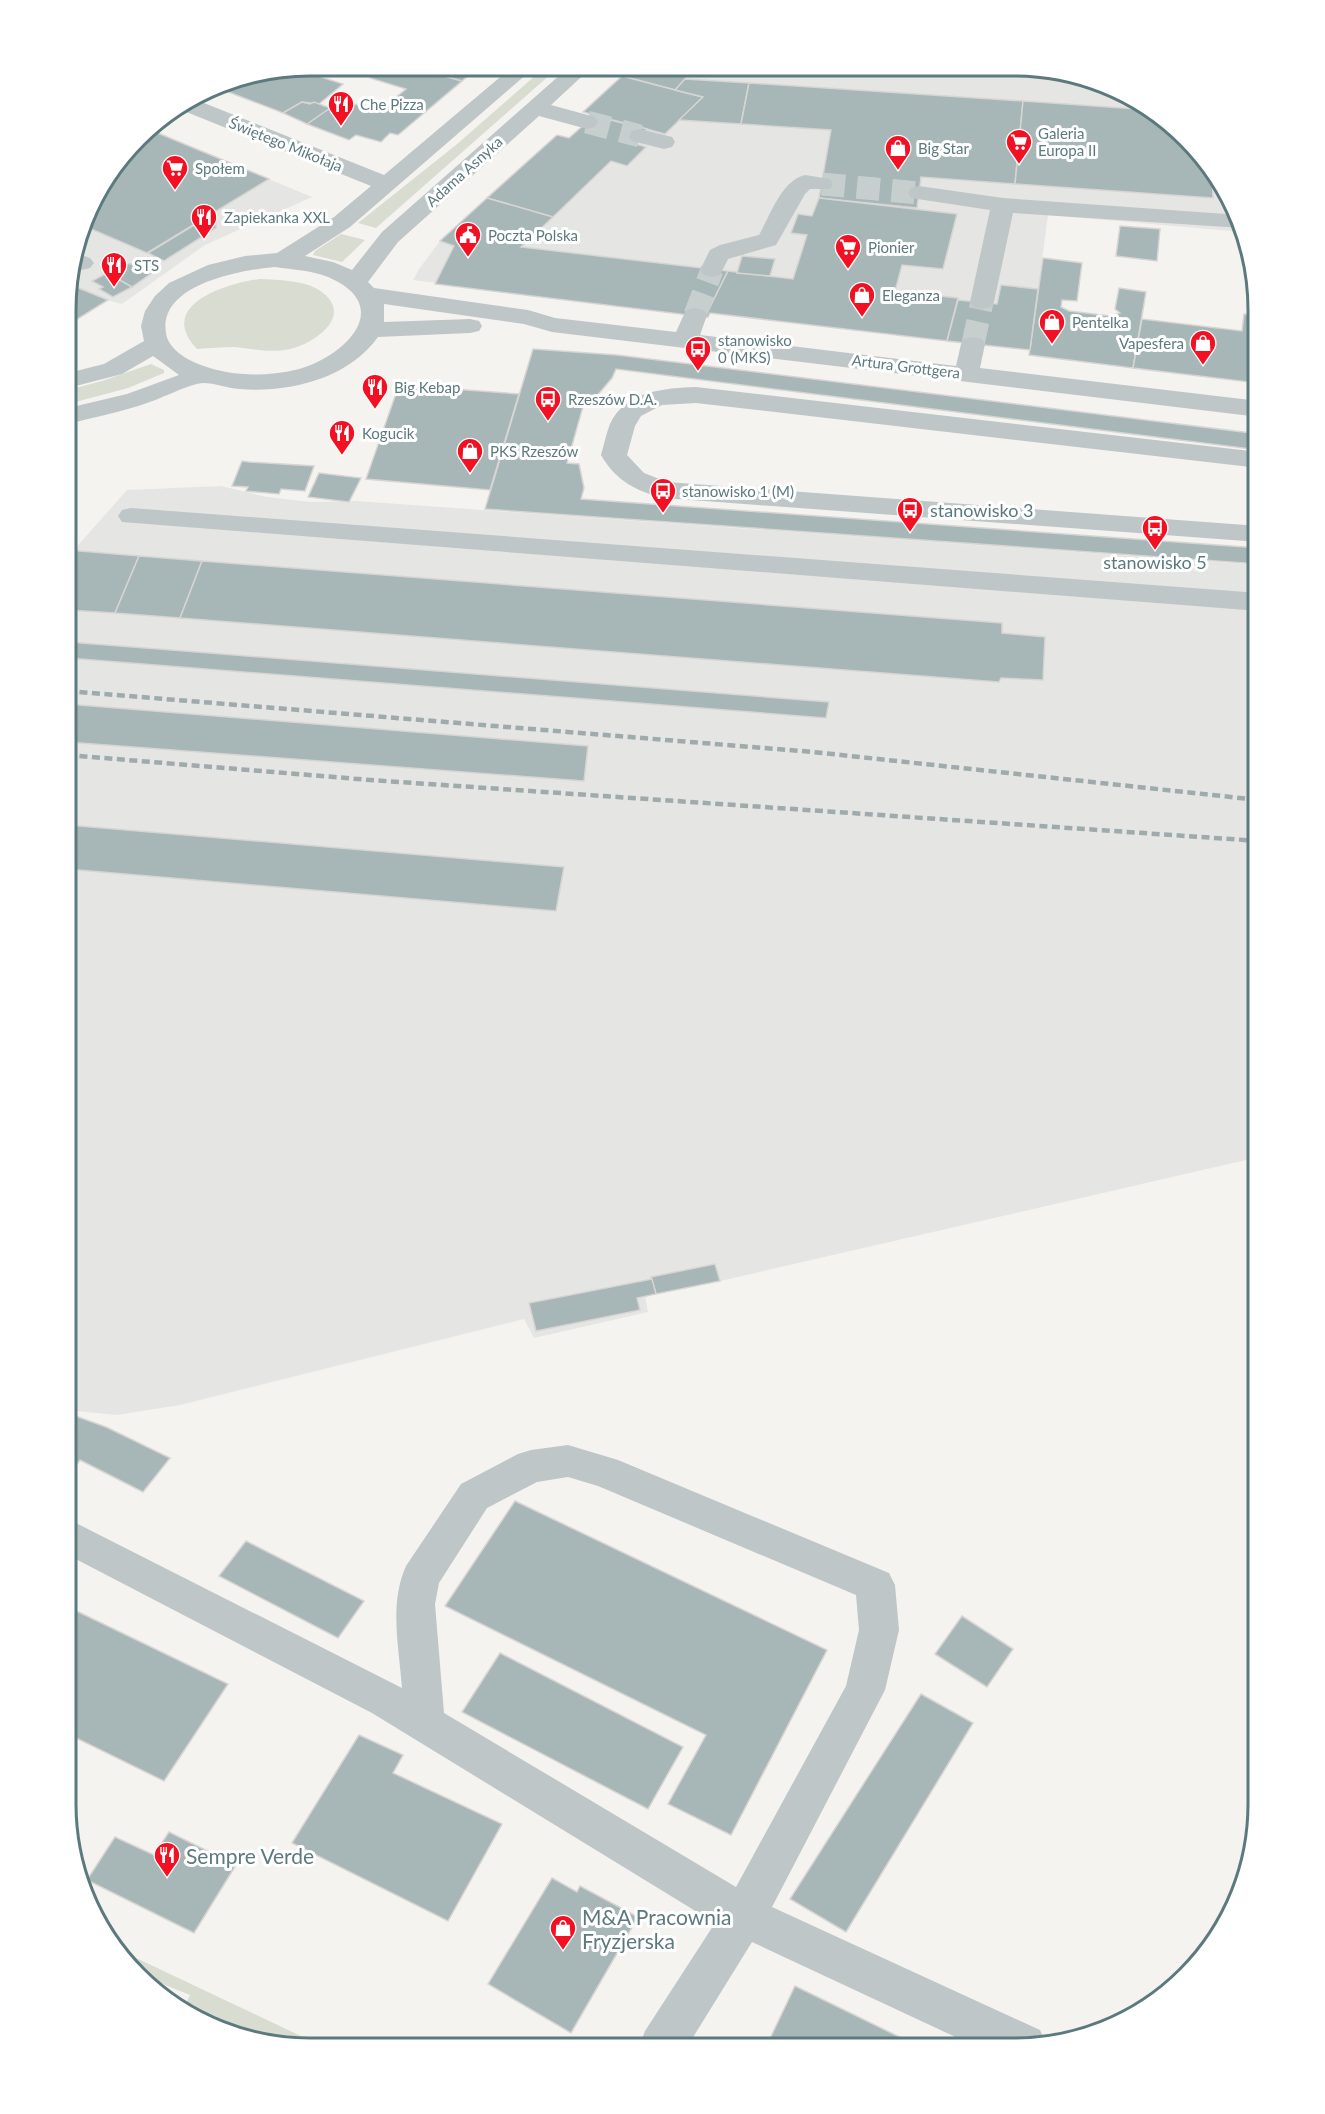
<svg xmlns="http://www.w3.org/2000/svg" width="1325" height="2114" viewBox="0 0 1325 2114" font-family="Lato,sans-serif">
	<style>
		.built { fill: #e5e5e3 }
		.green { fill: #d9dcd0 }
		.building { fill: #a7b6b6; stroke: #d6d5d3; stroke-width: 1.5 }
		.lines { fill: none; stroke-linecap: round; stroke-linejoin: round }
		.minor-tunnel { stroke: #c7cfce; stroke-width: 23; stroke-dasharray: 23 12; stroke-linecap: butt }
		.minor { fill: #bec6c7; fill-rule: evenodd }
		.rail { stroke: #9faaac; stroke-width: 4.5; stroke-dasharray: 8 4.5; stroke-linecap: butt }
		.labels { text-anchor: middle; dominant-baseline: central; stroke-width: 6; stroke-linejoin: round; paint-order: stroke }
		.far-poi-label { font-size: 15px; fill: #5c7a7e; stroke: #fff; text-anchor: start }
		.far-street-label { font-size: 15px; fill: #5c7a7e; stroke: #fff }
		.poi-label { font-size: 18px; fill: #5c7a7e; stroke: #fff; text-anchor: start }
		.near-poi-label { font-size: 21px; fill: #5c7a7e; stroke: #fff; text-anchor: start }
		.rim { fill: none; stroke: #5c7a7e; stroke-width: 3 }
	</style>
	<rect width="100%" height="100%" fill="#f5f3f0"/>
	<g class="built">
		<path d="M633,67L1046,68L1108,85L1163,117L1209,162L1240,218L1243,232L1048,215L1030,350L710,313L708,317H705L413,280L419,269L440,241L557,135L569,138L594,116L665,134L622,76Z"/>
		<path d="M148,129L312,197L205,245L122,304L107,300L68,325V279L91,202Z"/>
		<path d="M221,486L267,497L311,502L356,501L1259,565V1157L720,1281L645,1296L648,1312L534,1338L524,1319L180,1405L117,1415L67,1410L68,550L73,551L127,490Z"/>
	</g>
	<g class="green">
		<path d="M545,67H559L376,228L358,223L456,145Z"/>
		<path d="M341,234L365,240L342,262L313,255L315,251Z"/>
		<path d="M260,279C279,280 303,280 319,290C354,313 320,340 294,348C274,354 254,349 234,347C221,347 210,348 197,349C155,305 227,283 260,279Z"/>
		<path d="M151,364L164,370V373L128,388L68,404V390L102,381Z"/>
		<path d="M134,1957L322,2046L275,2045L211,2015L207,2023L183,2010L190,1995L160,1983L156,1992L130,1966Z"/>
	</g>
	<g class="building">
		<path d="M386,66H410L462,81L398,135L390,133L381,142L356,135L349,140L307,124L341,100L379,111L406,89L370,78Z"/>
		<path d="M410,66H479L462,81Z"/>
		<path d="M633,67H690L685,79L675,90L622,76Z"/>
		<path d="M296,69L343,84L319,104L302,102L283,113L226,91L242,80Z"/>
		<path d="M622,76L675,90L703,97L665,134L583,112Z"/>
		<path d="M685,79L749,83L741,124L679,120L703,97L675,90Z"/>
		<path d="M242,80L226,91L215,86L218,85Z"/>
		<path d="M749,83L1023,101L1015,184L921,177L917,208L819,198L831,130L741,124Z"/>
		<path d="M1023,101L1151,110L1163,117L1209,162L1212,169L1213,198L1015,184Z"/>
		<path d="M302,102L310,104L314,102L330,108L307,124L283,113Z"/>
		<path d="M594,116L647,129L632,143L646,147L627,166L611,161L553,217L487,198L557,135L569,138Z"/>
		<path d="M148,129L269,179L147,253L84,226L91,202Z"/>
		<path d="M487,198L553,217L521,247L728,271L705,317L435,284L454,246L440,241Z"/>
		<path d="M819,198L957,214L943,269L902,265L895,291L958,298L947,341L710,313L708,317H705L728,271L793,279L807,235L791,233L798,214L812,216Z"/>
		<path d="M209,216L216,219V228L170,257L164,261L148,253Z"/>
		<path d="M1120,226L1160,229L1157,261L1116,256Z"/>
		<path d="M742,256L775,259L770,276L737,273Z"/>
		<path d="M1043,258L1082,263L1077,301L1062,300L1061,307L1069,311L1111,316L1120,313L1115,309L1119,288L1146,292L1133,368L1029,355Z"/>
		<path d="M122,263L132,264L156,270L132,287L107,273Z"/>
		<path d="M107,273L132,287L113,297L99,289L103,287L92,281Z"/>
		<path d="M68,284L86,291L108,300L68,325Z"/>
		<path d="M1001,285L1038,289L1030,350L947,341L958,300L997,304Z"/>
		<path d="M1244,314L1254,315L1249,382L1133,368L1142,319L1242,331Z"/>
		<path d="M1254,315L1259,316V383L1249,382Z"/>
		<path d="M533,349L617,355L1259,434V450L616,369L612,378L596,397L586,396L567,463L579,464L584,488L581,499L1259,548V564L485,509Z"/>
		<path d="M399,385L519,394L490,490L366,479Z"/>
		<path d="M242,461L249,462L314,466L305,491L281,489L279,494L246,491L248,487L232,486Z"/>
		<path d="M319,473L361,478L349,502L308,497Z"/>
		<path d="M68,550L139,556L115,613L68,610Z"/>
		<path d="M139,556L202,561L180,618L115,613Z"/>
		<path d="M202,561L1002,623V633L1045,637L1043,680L1001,678L999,682L180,618Z"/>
		<path d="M68,642L197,652L829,702L826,718L68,658Z"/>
		<path d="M67,704L588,746L584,781L67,742Z"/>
		<path d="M67,825L564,867L556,911L67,869Z"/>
		<path d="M715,1264L720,1281L656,1294L651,1277Z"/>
		<path d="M652,1279L656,1294L637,1298L640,1310L536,1331L529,1303Z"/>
		<path d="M67,1413L106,1427L170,1458L143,1492L80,1460L75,1467L66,1462Z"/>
		<path d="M515,1501L827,1650L731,1835L668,1804L706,1735L445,1606Z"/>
		<path d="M246,1541L364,1601L338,1638L219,1576Z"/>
		<path d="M66,1606L228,1684L164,1781L66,1733Z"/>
		<path d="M962,1616L1013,1649L987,1687L935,1654Z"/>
		<path d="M500,1653L683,1747L648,1809L462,1712Z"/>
		<path d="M921,1694L973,1723L846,1932L790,1899Z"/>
		<path d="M359,1735L403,1755L393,1773L502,1824L448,1921L292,1843Z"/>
		<path d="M169,1832L236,1865L194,1933L87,1880L115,1837L154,1855Z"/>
		<path d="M552,1878L577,1892L580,1886L638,1917L571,2033L488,1984Z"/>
		<path d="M795,1986L922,2048L766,2047Z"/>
	</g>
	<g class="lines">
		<g class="minor-tunnel">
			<path d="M587,122L640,136"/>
			<path d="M822,184L919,193"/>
			<path d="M695,315L712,270"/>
			<path d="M973,344L982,302"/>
		</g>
		<g class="minor">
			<path d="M512,67H535L350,227L305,256L333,262L352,270L382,232L569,67H592L551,105L595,117L598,122L595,127L587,129L539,116L398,242L368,282L374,288L528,310L555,318L676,332L686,310L695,308L704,310L707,315L700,335L956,366L961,344L964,339L973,337L982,339L985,344L980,368L1259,401V417L552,332L524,324L384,304V322L470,319L479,321L482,326L479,331L470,333L378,337C348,379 289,393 239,389C227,388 215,383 203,383C192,383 160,399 147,403C122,412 94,417 68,424V408L127,394L179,375L153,356L122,374L68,388V373L104,364L144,341L141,326L145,311L155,296L169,283L208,265L245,256L277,253L334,217L371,186L179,109L194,99L384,175ZM275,267C293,270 311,270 328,277C398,307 342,359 295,370C264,377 230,376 201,365C187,360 168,349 166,333C158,284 242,270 275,267Z"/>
			<path d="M640,129L672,137L675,142L672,147L664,149L632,141L629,136L632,131Z"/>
			<path d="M805,175L830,179L833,184L830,189H810L805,194L776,245L728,259L720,275L712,277L704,275L700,270L710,250L720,245L759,235C770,216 781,181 805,175Z"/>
			<path d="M919,186L1003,198L1226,214L1230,209L1235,208L1242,228L1013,213L994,302L991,307L982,309L973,307L970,302L990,210L911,198L908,193L911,188Z"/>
			<path d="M76,253L90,258L94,263L90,268L82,270L72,267Z"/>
			<path d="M696,387L1259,452V468L696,403L662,405L641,416L635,426L627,455L644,473L667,482L1259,526V542L664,498C636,491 616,481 601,455C604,445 606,434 610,424C625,391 665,388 696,387Z"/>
			<path d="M131,508L1259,593V611L122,522L118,516L122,510Z"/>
			<path d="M568,1445L618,1460L889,1573L895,1585L899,1630L885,1690L772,1907L1040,2030L1045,2042L1014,2048H979L752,1942L687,2047H639L645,2031L715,1923L372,1713L66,1554V1518L402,1688C399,1647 389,1604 406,1566L461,1484L518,1454L531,1450ZM568,1477L598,1486L856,1595L859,1630L846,1686L736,1887L444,1713L435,1604L439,1583L487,1508L537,1482Z"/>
		</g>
		<g class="rail">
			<path d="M67,691L813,752L1259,800"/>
			<path d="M67,755L370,780L1259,841"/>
		</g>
	</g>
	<defs>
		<g id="restaurant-pin" transform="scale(1.35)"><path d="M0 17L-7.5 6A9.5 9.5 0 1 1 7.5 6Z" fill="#f41023" stroke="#fff"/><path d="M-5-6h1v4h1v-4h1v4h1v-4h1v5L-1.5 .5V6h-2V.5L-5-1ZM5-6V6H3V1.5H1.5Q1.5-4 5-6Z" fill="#fff"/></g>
		<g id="supermarket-pin" transform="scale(1.35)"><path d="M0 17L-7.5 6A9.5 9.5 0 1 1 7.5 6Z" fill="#f41023" stroke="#fff"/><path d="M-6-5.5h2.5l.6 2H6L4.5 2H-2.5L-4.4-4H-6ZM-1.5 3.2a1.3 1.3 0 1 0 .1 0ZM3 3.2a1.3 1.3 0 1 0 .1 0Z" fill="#fff"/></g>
		<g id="shop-pin" transform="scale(1.35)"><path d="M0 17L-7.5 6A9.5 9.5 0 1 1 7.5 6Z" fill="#f41023" stroke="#fff"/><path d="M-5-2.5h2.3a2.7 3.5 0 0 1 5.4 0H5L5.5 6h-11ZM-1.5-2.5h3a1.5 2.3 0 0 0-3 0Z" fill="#fff"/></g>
		<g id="civic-pin" transform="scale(1.35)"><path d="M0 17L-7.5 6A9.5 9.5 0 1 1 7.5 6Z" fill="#f41023" stroke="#fff"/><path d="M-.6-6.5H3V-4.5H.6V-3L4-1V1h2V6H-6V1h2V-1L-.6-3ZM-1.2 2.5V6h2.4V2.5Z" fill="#fff"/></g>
		<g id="bus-pin" transform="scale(1.35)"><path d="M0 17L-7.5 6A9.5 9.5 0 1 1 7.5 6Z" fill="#f41023" stroke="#fff"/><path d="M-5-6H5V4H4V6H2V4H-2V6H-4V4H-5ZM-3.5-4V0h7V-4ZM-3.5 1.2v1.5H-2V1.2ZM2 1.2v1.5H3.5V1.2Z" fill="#fff"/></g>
	</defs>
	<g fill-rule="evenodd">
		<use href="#restaurant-pin" x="341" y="104"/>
		<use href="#supermarket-pin" x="1019" y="142"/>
		<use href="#shop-pin" x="898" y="148"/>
		<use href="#supermarket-pin" x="175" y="168"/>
		<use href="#restaurant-pin" x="204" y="217"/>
		<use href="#civic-pin" x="468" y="235"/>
		<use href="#supermarket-pin" x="848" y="247"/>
		<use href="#restaurant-pin" x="114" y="265"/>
		<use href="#shop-pin" x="862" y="295"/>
		<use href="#shop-pin" x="1052" y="322"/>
		<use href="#shop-pin" x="1203" y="343"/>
		<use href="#bus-pin" x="698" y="349"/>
		<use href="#restaurant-pin" x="375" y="387"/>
		<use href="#bus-pin" x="548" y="399"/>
		<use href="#restaurant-pin" x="342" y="433"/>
		<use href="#shop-pin" x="470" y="451"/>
		<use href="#bus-pin" x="663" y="491"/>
		<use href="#bus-pin" x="910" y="510"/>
		<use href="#bus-pin" x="1155" y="528"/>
		<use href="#restaurant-pin" x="167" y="1855"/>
		<use href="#shop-pin" x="563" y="1928"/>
	</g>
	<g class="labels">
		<g class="far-poi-label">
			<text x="360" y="104">Che Pizza</text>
			<text x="1038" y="133">Galeria<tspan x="1038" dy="17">Europa II</tspan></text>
			<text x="918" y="148">Big Star</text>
			<text x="195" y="168">Społem</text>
			<text x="224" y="217">Zapiekanka XXL</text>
			<text x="488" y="235">Poczta Polska</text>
			<text x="868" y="247">Pionier</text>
			<text x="134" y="265">STS</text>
			<text x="882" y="295">Eleganza</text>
			<text x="1072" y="322">Pentelka</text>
			<text x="718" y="340">stanowisko<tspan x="718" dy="17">0 (MKS)</tspan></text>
			<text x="1184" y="343" text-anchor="end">Vapesfera</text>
			<text x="394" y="387">Big Kebap</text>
			<text x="568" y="399">Rzeszów D.A.</text>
			<text x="362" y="433">Kogucik</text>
			<text x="490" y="451">PKS Rzeszów</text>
			<text x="682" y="491">stanowisko 1 (M)</text>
		</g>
		<g class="far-street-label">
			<text transform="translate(286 144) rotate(22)">Świętego Mikołaja</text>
			<text transform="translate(464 171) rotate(-42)">Adama Asnyka</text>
			<text transform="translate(906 366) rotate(7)">Artura Grottgera</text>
		</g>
		<g class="poi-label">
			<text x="930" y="510">stanowisko 3</text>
			<text x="1155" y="562" text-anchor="middle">stanowisko 5</text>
		</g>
		<g class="near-poi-label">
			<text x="186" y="1855">Sempre Verde</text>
			<text x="582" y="1916">M&amp;A Pracownia<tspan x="582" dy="24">Fryzjerska</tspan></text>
		</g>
	</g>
	<path d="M0 0H1325V2114H0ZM310 76H1014A234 234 0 0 1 1248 310V1804A234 234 0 0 1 1014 2038H310A234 234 0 0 1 76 1804V310A234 234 0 0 1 310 76Z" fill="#fff" fill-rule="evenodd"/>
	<path class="rim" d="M310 76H1014A234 234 0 0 1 1248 310V1804A234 234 0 0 1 1014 2038H310A234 234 0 0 1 76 1804V310A234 234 0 0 1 310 76Z"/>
</svg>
